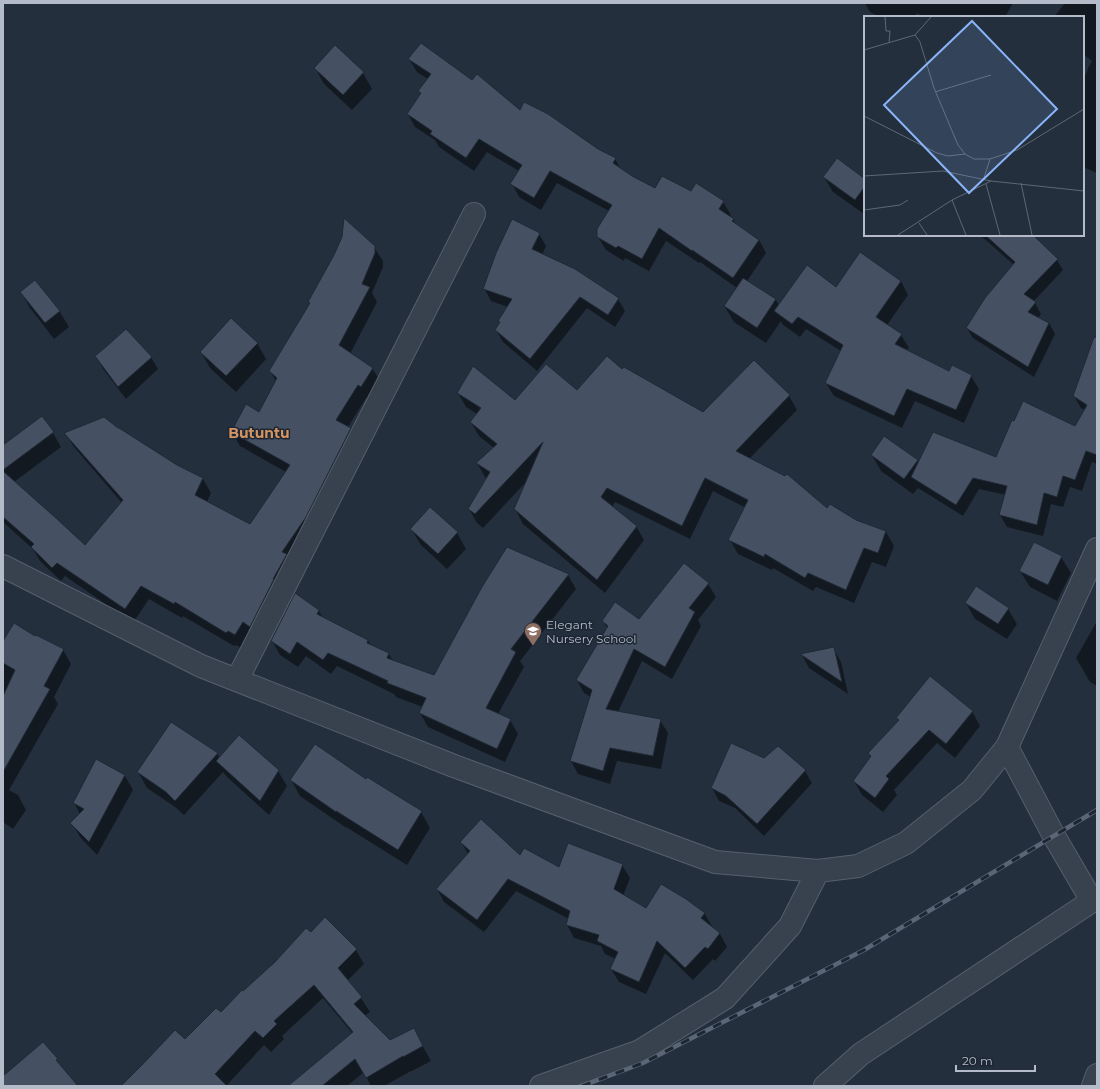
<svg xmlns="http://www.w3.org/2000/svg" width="1100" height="1089" viewBox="0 0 1100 1089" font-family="Montserrat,sans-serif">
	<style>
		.shadow { fill: #0007 }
		.building { fill: #455162; stroke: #1f2835 }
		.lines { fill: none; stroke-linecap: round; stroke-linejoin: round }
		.street-casing { stroke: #565f6c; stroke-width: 24 }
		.street { stroke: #38414e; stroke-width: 22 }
		.rail-casing { stroke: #5a6575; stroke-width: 4.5 }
		.rail { stroke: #1d2633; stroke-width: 3; stroke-dasharray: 9; stroke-linecap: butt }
		.labels { text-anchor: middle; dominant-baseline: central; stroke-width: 3; stroke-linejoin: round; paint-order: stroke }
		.poi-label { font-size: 12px; fill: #b4bcc9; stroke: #1d2633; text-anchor: start }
		.quarter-label { font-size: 14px; font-weight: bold; fill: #d59563; stroke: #1d2633 }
		.inset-road { fill: none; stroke: #5e6776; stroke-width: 1 }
		.view { fill: #8ab4f8; fill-opacity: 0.15; stroke: #8ab4f8; stroke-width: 2 }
		.inset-edge { fill: none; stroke: #b4bcc9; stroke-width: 2 }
	</style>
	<rect width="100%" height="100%" fill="#242f3e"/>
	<g class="shadow">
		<path d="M865,3H1013L1005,17H923L917,13L915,17H880L870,12Z"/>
		<path d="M1065,3H1097V173L1083,167V80L1088,69V68L1092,61L1083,54V17H1054Z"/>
		<path d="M409,59L472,82L521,112L598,149L615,159L621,170L656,189L691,192L723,202L731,215L729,217L733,219L736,225L759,240L766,253L747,281L776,300L779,305L836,288L901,281L908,295L887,325L901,335L909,348L906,351L949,373L971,376L979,389L964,423L915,401L902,428L834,396L826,383L841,351L806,329L800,337L782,324L781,321L766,343L734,322L725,307L737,288L700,262L699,263L666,241L649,271L625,258L624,261L606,250L598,237L609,211L557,183L541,210L519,197L512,184L519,171L487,152L474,171L439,147L435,140L415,127L408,114L421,95L419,91L428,79L417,72Z"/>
		<path d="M315,68L363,73L372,89L352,110L324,84Z"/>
		<path d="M824,177L865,180V212L864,214L833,192Z"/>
		<path d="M539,234L546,246L542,255L618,299L625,311L615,327L587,308L537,371L503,342L496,330L500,323L499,321L508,307L491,301L484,288Z"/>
		<path d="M980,235H1031L1057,260L1063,270L1033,302L1035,303L1041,314L1038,318L1049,323L1055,334L1034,377L973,338L967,328L1014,265Z"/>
		<path d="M374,247L383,261V267L372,293L377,302L350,354L372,368L381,382L369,400L366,398L348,427L350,429L359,443L243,649L236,645L234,646L183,616L182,618L149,599L133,623L65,576L61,581L40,561L33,549L3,522V446L42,418L53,433L61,447L14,482L85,546L122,503L74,447L66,434L118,429L177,466L203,479L211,493L207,502L250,525L286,472L240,446L232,432L260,413L276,381L270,371L310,305L309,302Z"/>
		<path d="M35,281L60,312L69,327L54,339L30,308L21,292Z"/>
		<path d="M257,343L266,359L236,392L210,368L201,352Z"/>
		<path d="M96,356L151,357L158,369L126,399L103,369Z"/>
		<path d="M1097,356V464L1092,462L1082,491L1070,487L1063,507L1051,504L1043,536L1007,527L1000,515L1006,495L979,489L963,516L918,488L913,494L881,471L872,455L917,460L919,464L996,459L1075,428L1085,410L1081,408L1074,396Z"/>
		<path d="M622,370L704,413L789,396L797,410L749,459L828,509L856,521L886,532L894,546L886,567L872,562L854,603L816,587L813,591L773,568L772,570L738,554L730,540L746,508L713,491L690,539L615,502L612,507L636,526L644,540L605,593L523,524L515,509L526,482L483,528L477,523L469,509L487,478L485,477L477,463L494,448L479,436L471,422L477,414L466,407L458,393L515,401L577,391Z"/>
		<path d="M430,509L457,533L466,549L447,569L421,545L411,529Z"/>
		<path d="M1061,557L1071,573L1057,601L1030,587L1020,571Z"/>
		<path d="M568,575L576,589L520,661L524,667L498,714L510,720L518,734L505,762L428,727L420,713L423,707L396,697L394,694L337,666L331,674L306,656L298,667L280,655L272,641L319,611L323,618L368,640L371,646L389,654L393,661L434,676Z"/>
		<path d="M708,584L716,597L698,620L701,626L672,679L642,661L618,712L660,720L668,733L661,769L617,761L610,784L578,774L571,761L591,697L584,693L577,680L608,629L603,621L640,620Z"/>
		<path d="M966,603L1008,609L1017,624L1007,639L975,619Z"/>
		<path d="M1097,621V686L1090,682L1076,658Z"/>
		<path d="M36,637L63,650L71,664L54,697L58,704L9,790L18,795L26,810L13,829L3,822V643Z"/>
		<path d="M833,648L841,662L848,694L809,668L802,655Z"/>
		<path d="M972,711L980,726L955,758L937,743L894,790L897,795L883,812L862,795L854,781L872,757L869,753L899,721L897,718Z"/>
		<path d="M217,754L220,758L278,771L287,786L269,815L226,776L223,772L184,815L175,807L147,788L138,772Z"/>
		<path d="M805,771L812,783L764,836L735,808L719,801L712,788Z"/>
		<path d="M125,776L133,790L97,855L80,837L72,823L80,814L74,803Z"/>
		<path d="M291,780H366L421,812L430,828L407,865L346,827H345L300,796Z"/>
		<path d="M461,842L520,856L560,868L622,865L630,878L623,896L646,910L704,913L712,926L711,927L720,934L727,947L715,961L713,959L693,980L665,953L646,994L619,982L611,969L616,959L605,954L601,946L574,938L567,925L569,919L516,891L484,932L444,902L437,889L468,854Z"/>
		<path d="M311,933L356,950L364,964L347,981L361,998L370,1012L364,1016L390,1042L421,1043L431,1061L412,1071H411L384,1086H371L364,1072L347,1086H289L353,1034L323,998L282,1036L284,1039L271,1052L264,1045L226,1086H123L221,1014Z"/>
	</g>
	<g class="building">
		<path d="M421,43L472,80L477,74L520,110L524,102L548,114L598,149L616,158L613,163L632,176L655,188L662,176L691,191L696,183L724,201L719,209L734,219L732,221L759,240L733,278L692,250V251L659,228L642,259L618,246L616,248L597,237V229L612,205L550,171L534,198L510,184L522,165L479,139L466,158L430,134L432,131L407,114L421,93L418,91L431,74L408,59Z"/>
		<path d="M335,45L364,72L343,95L314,68Z"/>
		<path d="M837,158L865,179V186L855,200L823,177Z"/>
		<path d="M344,218L375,246V253L362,284L370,287L339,345L373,368L361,387L358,385L336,420L351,428L306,517L282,552L287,554L273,579H274L250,627L243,622L235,635L228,631L226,633L175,602L174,604L141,586L125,609L57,563L52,568L31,547L34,544L3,517V471L57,519L85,545L123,500L64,433L104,417L118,428H119L177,465L203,478L195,495L250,524L290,465L231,432L246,404L259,412L277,378L269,371L310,303L308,302L334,255L342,237Z"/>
		<path d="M512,219L540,233L532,249L575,269L619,298L608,315L580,297L530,359L495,330L500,322L498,321L512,299L483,289L496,253Z"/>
		<path d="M985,235H1033L1058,259L1024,294L1036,302L1028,312L1049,323L1028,367L966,328L985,298L1015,262Z"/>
		<path d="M860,252L901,281L876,317L902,334L895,344L949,371L952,365L972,375L956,410L907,389L894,416L825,383L843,345L798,317L792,324L774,311L807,265L836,287Z"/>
		<path d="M743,278L776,299L757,328L724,306Z"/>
		<path d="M35,280L60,311L45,323L20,292Z"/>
		<path d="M231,318L258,343L226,376L200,352Z"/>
		<path d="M126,329L152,357L118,387L95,356L107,346Z"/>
		<path d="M1094,337L1097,338V455L1086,451L1075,480L1063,476L1057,497L1044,493L1037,525L999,515L1007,486L973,478L956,505L911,477L933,432L996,457L1012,420L1014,421L1023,401L1075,426L1087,405L1073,396Z"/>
		<path d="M607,356L622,369L624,367L703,412L754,360L790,395L736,451L785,476L787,474L827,508L830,504L856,520L886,531L878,553L864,548L846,590L808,573L805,578L765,554L764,557L728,540L748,500L705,478L682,526L607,488L601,497L637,526L597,580L514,509L543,442L475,514L468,509L490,472L476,463L497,444L470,422L481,408L457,393L473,366L515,400L546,364L577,390Z"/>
		<path d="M42,416L54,432L3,470V445Z"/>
		<path d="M884,436L918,460L904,479L871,455Z"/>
		<path d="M430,507L458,532L438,554L410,529Z"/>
		<path d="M1034,542L1062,556L1048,585L1019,571Z"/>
		<path d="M507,547L569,574L511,649L516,652L486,708L511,719L497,749L419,713L426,698L387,683L388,681L328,653L323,660L297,642L290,654L271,641L295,593L319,610L317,614L368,640L367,643L389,653L387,658L434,675L482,587Z"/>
		<path d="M684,563L709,583L689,608L695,612L665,667L634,649L606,709L661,719L653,756L610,748L603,771L570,761L592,690L576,680L608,626L602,621L615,602L639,619Z"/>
		<path d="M976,586L1009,608L998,624L965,603Z"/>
		<path d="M14,623L35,636L36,635L64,649L44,686L50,689L3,772V696L15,670L3,663V641Z"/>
		<path d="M834,647L842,682L800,654Z"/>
		<path d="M930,676L973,711L946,744L929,730L886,776L889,779L875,798L853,781L871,756L868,753L899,720L896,718Z"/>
		<path d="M171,722L218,753L175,801L166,792L137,772Z"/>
		<path d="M239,735L279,770L260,801L216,761Z"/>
		<path d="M731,743L764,758L778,746L806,770L757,824L726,796L711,788Z"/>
		<path d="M315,744L366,779L367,777L422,811L398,850L336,811V812L290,780Z"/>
		<path d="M96,759L125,775L89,842L70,823L84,809L73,803Z"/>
		<path d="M481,819L520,855L524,848L559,867L568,843L623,864L614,889L646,908L661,884L686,899L705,913L701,918L720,933L708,949L705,947L685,968L657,941L639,982L610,969L618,952L597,941L599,935L566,925L570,911L508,879L477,920L436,889L470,851L460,842Z"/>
		<path d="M325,917L357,949L338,968L362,997L354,1004L390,1040L414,1028L423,1046L403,1057V1056L366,1078L355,1059L322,1086H288L353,1032L314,985L274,1021L277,1024L263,1038L255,1031L215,1074L227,1086H121L142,1065L175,1030L185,1039L216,1008L221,1012L242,990L243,991L275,962L306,928L311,932Z"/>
		<path d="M43,1042L58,1059L56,1060L78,1086H3V1076Z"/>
	</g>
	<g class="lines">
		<g class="street-casing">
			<g id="street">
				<path d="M3,566L201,666L454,766L715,862L818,871L858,866L906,843L972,790L1007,747L1097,549"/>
				<path d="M237,680L474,214"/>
				<path d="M1007,747L1054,836L1092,901"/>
				<path d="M541,1086L640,1051L725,998L790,926L818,871"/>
				<path d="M825,1086L861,1054L1092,901L1097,899"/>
				<path d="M1093,1086L1097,1075"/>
			</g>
		</g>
		<use href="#street" class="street"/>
		<g class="rail-casing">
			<path id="rail" d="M582,1086L643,1063L864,950L1097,810"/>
		</g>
		<use href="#rail" class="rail"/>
	</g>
	<defs>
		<g id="school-pin" transform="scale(0.9)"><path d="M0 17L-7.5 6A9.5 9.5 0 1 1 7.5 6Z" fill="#8d6e63" stroke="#1d2633"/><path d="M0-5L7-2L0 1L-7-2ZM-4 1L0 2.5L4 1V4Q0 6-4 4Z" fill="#fff"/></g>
	</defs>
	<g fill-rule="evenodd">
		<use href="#school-pin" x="533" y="631"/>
	</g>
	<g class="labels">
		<g class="poi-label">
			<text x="546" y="624">Elegant<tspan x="546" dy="14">Nursery School</tspan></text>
		</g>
		<g class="quarter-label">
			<text x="259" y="433">Butuntu</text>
		</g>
	</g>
	<g transform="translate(864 16)">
		<rect width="220" height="220" fill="#242f3e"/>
		<path class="inset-road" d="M21,1L22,15H26L25,27M51,19L67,1M0,34L51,19L56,26L70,72L94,129L101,138L110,143H126L153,134L220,93M71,76L127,59M0,100L73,137L84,140L101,138M0,160L79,155L127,165L220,175M120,162L126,143M157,167L168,219M122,168L136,219M88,184L102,219M0,194L36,189L44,184M55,207L63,219M34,219L88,184L127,165"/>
		<path class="view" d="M108,5L193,93L105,177L20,89Z"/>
		<rect width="220" height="220" class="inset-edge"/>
	</g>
	<rect width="1100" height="1089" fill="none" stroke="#b4bcc9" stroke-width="8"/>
	<path d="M956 1065v6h79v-6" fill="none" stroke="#b4bcc9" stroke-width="2"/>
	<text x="962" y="1065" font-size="12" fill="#b4bcc9" stroke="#1d2633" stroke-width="3" paint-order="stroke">20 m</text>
</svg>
